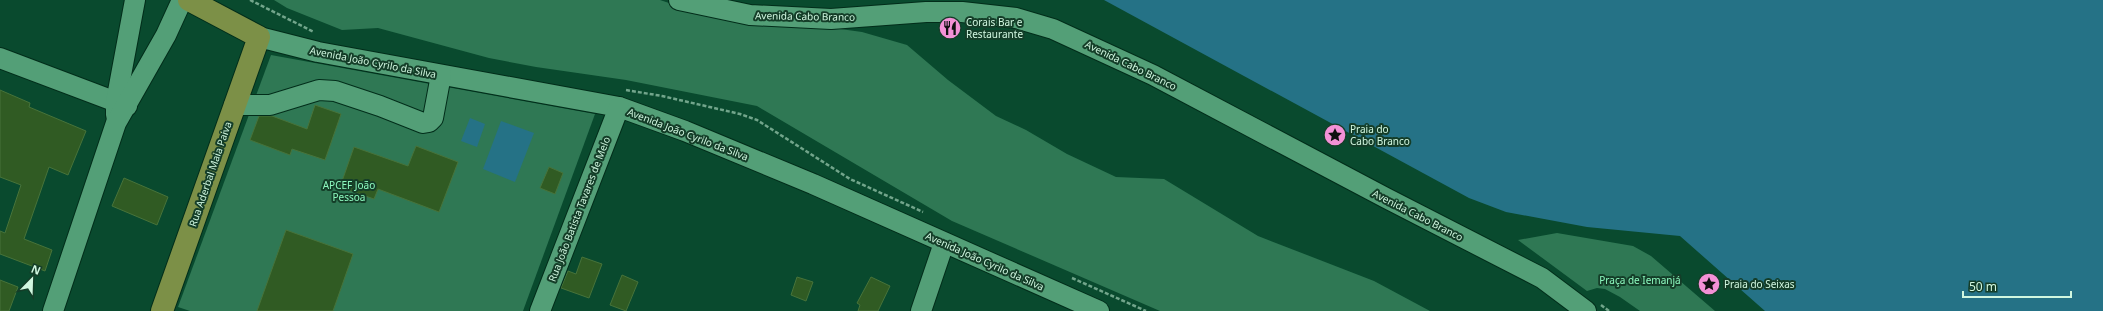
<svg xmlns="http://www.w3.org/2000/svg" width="2103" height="311" viewBox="0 0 2103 311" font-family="'Noto Sans',sans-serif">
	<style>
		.green { fill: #2f7854 }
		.water { fill: #257286 }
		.building { fill: #305b23; stroke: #47733a }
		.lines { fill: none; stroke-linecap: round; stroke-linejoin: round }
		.minor-casing { stroke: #022d1a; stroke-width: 22 }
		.major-casing { stroke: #022d1a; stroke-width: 24 }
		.path { stroke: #72a58b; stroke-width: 2.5; stroke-dasharray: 4 2; stroke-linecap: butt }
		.minor { stroke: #539f77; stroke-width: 20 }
		.major { stroke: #7c9047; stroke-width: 22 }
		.labels { text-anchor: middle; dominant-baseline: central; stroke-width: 4; stroke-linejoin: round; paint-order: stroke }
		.street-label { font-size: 10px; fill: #d1f7e0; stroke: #143d28 }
		.poi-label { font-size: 10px; fill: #d1f7e0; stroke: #143d28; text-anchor: start }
		.park-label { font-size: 10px; fill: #8cf8be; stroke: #143d28 }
	</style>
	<rect width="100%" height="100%" fill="#094a2e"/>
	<g class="green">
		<path d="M274,0H660L681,7L862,32L907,45L948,80L996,116L1026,130L1067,154L1116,177L1164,179L1258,236L1374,281L1430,311H1160L952,221L757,106L626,80L536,67L489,58L378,28L342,30L287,8Z"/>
		<path d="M271,55L595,114L523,311H190L178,307Z"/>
		<path d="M1557,233L1633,246L1651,256L1715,311H1640L1620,297L1605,289L1597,288L1587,291L1518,240Z"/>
	</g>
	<g class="water">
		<path d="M1104,0H2103V311H1765L1680,236L1587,227L1506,212L1469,198Z"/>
		<path d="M470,118L485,124L477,147L461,141Z"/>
		<path d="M501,121L534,133L515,182L483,169Z"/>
	</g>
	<g class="building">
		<path d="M0,90L30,103L29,107L86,131L68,175L49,167L24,239L52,250L45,271L0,254V231L5,233L21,185L0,177Z"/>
		<path d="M315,105L341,114L325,160L292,149L290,155L250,140L259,116H272L307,129Z"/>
		<path d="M416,146L458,162L439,212L378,189L374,199L340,187L354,147L408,166Z"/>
		<path d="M549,167L563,173L555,194L540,188Z"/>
		<path d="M124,178L168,197L157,225L112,206Z"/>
		<path d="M286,230L353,254L333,311H257Z"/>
		<path d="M582,257L602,264L589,298L561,288L568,271L576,274Z"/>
		<path d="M622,275L638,282L626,311L610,305Z"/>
		<path d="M797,277L813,282L806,301L791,295Z"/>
		<path d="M871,277L890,286L878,311H858L860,305L857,303Z"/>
		<path d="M0,280L18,287L9,311H0Z"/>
	</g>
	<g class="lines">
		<g class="minor-casing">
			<g id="minor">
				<path d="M679,0L750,15L831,19L926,12H962L1016,18L1053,29L1153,75L1386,198L1542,278L1586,311"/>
				<path d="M259,37L318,52L619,107L685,131L813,184L1099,311"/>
				<path d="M0,58L127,106"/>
				<path d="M234,105H270L319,90L335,91L380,106L423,123L429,122L433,118L441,75"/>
				<path d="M116,115V102L135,0"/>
				<path d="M53,311L116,123L166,35L182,0"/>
				<path d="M540,311L619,107"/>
				<path d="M921,311L944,243"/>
			</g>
		</g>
		<g class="major-casing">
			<path id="major" d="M162,311L259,37L189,0"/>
		</g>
		<g class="path">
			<path d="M250,0L314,32"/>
			<path d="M626,90L662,96L740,114L757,120L850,179L923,212"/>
			<path d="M1072,278L1146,311"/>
			<path d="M1601,305L1609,311"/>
		</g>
		<use href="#minor" class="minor"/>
		<use href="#major" class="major"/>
	</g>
	<defs>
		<g id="restaurant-disc" transform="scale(1.15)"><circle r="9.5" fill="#f391d6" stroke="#143d28"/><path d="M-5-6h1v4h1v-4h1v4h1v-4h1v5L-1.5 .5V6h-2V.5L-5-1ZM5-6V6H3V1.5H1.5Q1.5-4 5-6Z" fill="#111"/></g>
		<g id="sight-disc" transform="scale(1.15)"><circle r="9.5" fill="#f391d6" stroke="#143d28"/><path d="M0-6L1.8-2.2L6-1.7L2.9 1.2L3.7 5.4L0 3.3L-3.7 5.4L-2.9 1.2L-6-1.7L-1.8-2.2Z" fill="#111"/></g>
	</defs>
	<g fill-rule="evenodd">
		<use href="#restaurant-disc" x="950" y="28"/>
		<use href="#sight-disc" x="1335" y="135"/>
		<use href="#sight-disc" x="1709" y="284"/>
	</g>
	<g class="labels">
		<g class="street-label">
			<text transform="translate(805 16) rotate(1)">Avenida Cabo Branco</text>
			<text transform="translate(373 62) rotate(11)">Avenida João Cyrilo da Silva</text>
			<text transform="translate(1131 65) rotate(26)">Avenida Cabo Branco</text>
			<text transform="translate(688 134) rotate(21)">Avenida João Cyrilo da Silva</text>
			<text transform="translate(210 174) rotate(-71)">Rua Aderbal Maia Paiva</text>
			<text transform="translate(579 209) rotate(-69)">Rua João Batista Tavares de Melo</text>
			<text transform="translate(1418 215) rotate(27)">Avenida Cabo Branco</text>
			<text transform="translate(985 261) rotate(24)">Avenida João Cyrilo da Silva</text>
		</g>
		<g class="poi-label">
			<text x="966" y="22">Corais Bar e<tspan x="966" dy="12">Restaurante</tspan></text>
			<text x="1350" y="129">Praia do<tspan x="1350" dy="12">Cabo Branco</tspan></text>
			<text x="1724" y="284">Praia do Seixas</text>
		</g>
		<g class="park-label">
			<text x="349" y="185">APCEF João<tspan x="349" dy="12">Pessoa</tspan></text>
			<text x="1640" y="280">Praça de Iemanjá</text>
		</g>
	</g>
	<g transform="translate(32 279) rotate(23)" stroke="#143d28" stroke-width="3" paint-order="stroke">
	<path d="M0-3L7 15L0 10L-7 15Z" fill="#d1f7e0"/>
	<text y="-6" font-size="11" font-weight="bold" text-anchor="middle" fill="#d1f7e0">N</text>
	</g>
	<path d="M1963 291v6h108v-6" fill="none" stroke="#d1f7e0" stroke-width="2"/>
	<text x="1969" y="291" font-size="12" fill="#d1f7e0" stroke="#143d28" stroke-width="3" paint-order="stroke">50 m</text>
</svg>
